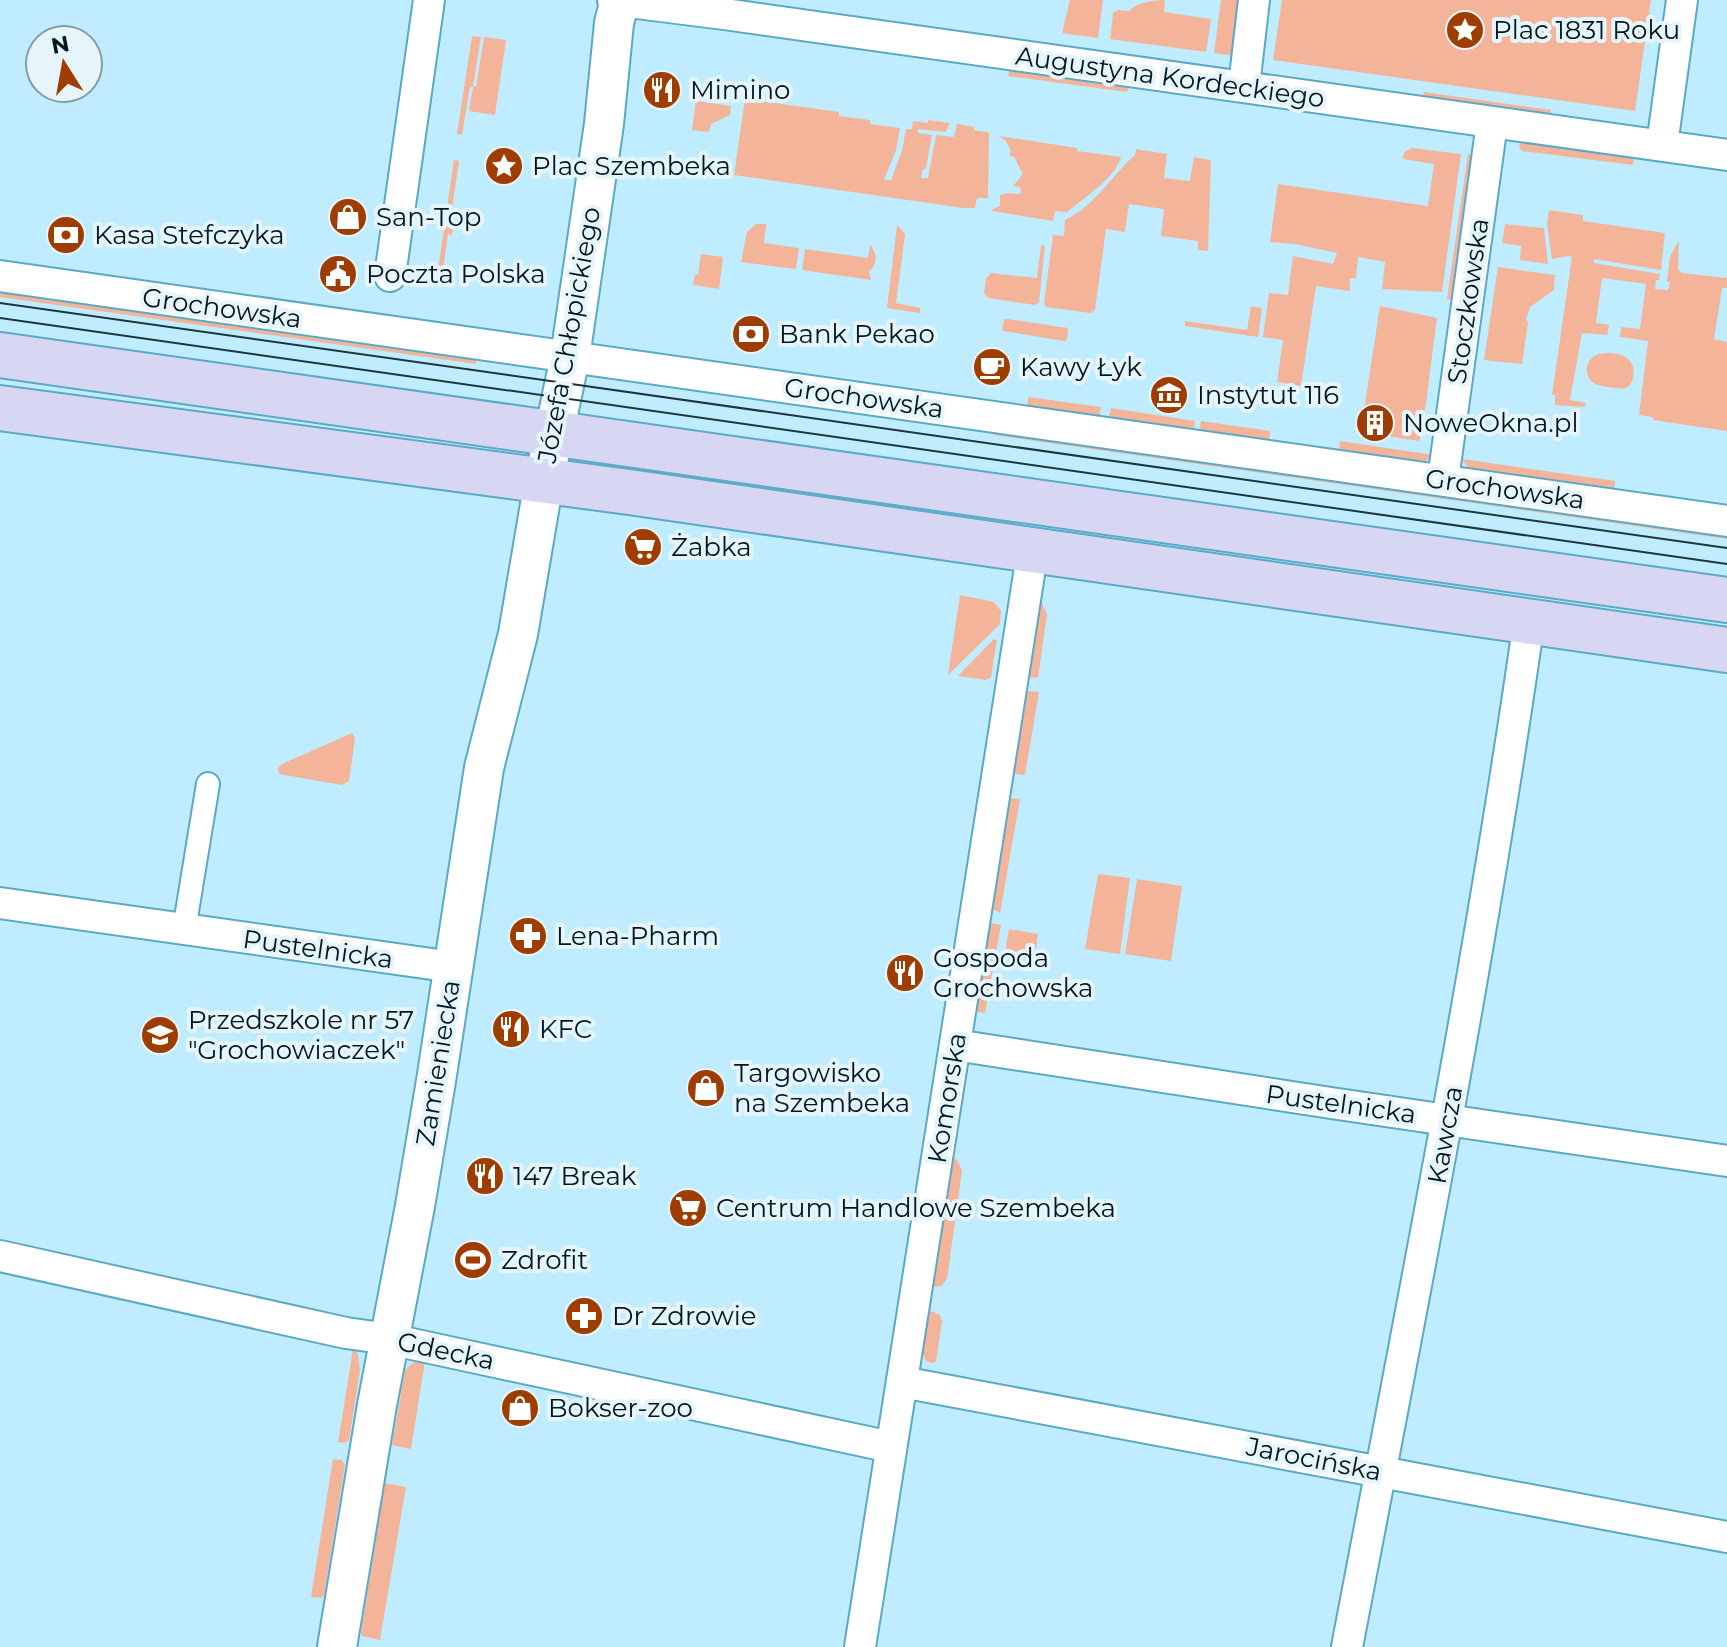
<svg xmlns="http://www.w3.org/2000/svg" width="1727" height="1647" viewBox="0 0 1727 1647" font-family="Montserrat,sans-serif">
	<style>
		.green { fill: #f3b49a }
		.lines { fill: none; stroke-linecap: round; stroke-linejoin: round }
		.pedestrian-casing { stroke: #5aa9c6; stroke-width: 26 }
		.minor-casing { stroke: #5aa9c6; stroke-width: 34 }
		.tertiary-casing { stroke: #5aa9c6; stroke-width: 42 }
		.secondary-casing { stroke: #5aa9c6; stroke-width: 48 }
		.pedestrian { stroke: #fff; stroke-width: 22 }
		.minor { stroke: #fff; stroke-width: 30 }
		.tertiary { stroke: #fff; stroke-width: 38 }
		.secondary { stroke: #d8d7f3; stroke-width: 44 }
		.tram { stroke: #1b363f; stroke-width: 2 }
		.labels { text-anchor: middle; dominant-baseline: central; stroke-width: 8; stroke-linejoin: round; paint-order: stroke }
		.poi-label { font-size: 26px; fill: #00171f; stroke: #e6f5fb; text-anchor: start }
		.street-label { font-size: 26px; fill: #00171f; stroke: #e6f5fb }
	</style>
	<rect width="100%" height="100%" fill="#bfedff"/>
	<g class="green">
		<path d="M1070,0H1103L1098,38L1062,33Z"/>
		<path d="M1165,0L1164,12L1211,19L1206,52L1110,39L1113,13L1118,10L1129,11C1139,1 1151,1 1165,0Z"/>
		<path d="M1221,0H1243L1235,56L1214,53Z"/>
		<path d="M1282,0H1651L1635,111L1273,60Z"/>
		<path d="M472,36L481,37L473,86L476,87L484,37L506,40L495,115L469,111L473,87H470L462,135L457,134Z"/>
		<path d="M1010,68L1129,85L1127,92L1008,76Z"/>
		<path d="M1424,92L1551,110L1550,119L1422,101Z"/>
		<path d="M745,99L839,112V116L870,120V124L900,128L896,150L884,180H891L902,151L906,129H912L913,121L928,123V120L950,123L946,132L918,129V133L932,135L926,168L922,171L921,178H928L936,135L954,137L957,124L974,127V130L988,132L989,134L988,198H977L975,208H963L734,175Z"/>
		<path d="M696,101L731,106L730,115L711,124L709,132L692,130Z"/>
		<path d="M999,136L1077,148V151L1121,157C1116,177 1083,199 1067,212L1055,211L1053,221L992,211L993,209L1000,206V195L1010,193L1019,194L1021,192L1020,187L1013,186L1023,174L1014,157L1009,155L1011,151L1006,141Z"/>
		<path d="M1521,142L1634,158L1633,165L1522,151L1519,146Z"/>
		<path d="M1412,148L1461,154L1442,292L1382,289L1385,262L1358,257L1356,278H1350V291L1316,286L1301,386L1277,382L1283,340L1263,337L1269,293L1288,295L1293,256L1333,264L1337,253L1295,244L1270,242L1278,184L1428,206L1434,164L1403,159L1404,152Z"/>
		<path d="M1136,149L1167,154L1164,178L1190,181L1194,157L1211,160L1208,251L1198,250V241L1161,236L1164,209L1129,204L1125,232L1106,229L1095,310L1090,313L1046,307L1044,303L1053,235L1064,236L1065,220C1095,206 1112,175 1135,155Z"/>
		<path d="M1468,154H1476L1454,300L1447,299Z"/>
		<path d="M454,160L459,161L452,209L456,210L452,235L448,234L441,284L436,283Z"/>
		<path d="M1549,210L1583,215V221L1665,233L1661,270L1594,259V263L1660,274L1659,280H1656L1655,289L1668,290L1670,282L1667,281L1670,256L1679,241L1678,269L1682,273L1727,278V288H1722L1714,339L1727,342V431L1653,420V417L1639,415L1648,341L1620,337L1621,327L1640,329L1646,284L1602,278L1596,323L1609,325L1607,335L1582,333L1570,400L1586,403L1585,407L1555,405V395H1552L1572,257L1568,256L1552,259L1547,224Z"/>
		<path d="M756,224H766L764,243L799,248L796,269L741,262L747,232Z"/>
		<path d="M1505,224L1544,228L1548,264L1520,260L1521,246L1502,243Z"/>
		<path d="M897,225L905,234L896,303L920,308V313L887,308Z"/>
		<path d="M870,245C877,252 878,265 869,271L871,280L802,270L805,249L868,258Z"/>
		<path d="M1041,245L1045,246L1039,302L1035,305L988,298L984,293L986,278L991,273L1037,278Z"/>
		<path d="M701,254L723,257L719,289L693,285L695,275H698Z"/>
		<path d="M1498,267L1555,275L1554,290L1530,307L1526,319L1528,322L1522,364L1484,360Z"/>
		<path d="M0,288L477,355L476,364L0,297Z"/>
		<path d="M1251,306L1262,308L1258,337L1185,326V321L1247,330Z"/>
		<path d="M1380,306L1437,318L1423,426L1419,441L1387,436L1390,414L1364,410Z"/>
		<path d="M1007,319L1068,328L1067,340L1064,341L1004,331L1002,330L1004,320Z"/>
		<path d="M1612,353C1618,354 1625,355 1629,360C1636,366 1635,384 1626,388C1623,389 1615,388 1613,388C1607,387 1599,386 1594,383C1585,378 1584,363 1593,357C1598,353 1606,353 1612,353Z"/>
		<path d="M1028,397L1101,407L1099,419L1027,408Z"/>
		<path d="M1111,408L1195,421L1193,433L1111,421L1109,417Z"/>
		<path d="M1201,421L1270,431L1269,443L1199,433Z"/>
		<path d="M994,429L1727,533V539L993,435Z"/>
		<path d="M1340,441L1433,455L1424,463L1342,454L1339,450Z"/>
		<path d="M1462,459L1615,481L1614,492L1476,472L1468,468Z"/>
		<path d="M960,595L994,602L1001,611L1000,624L948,675Z"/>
		<path d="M1037,602L1042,604L1047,614L1038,678L1030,677L1026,672Z"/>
		<path d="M994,639L997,640L991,677L986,680L958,676Z"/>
		<path d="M1028,691L1039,692L1025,775L1009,773L1022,695Z"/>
		<path d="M352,733L355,738L349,781L342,785L279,774L278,768L282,764Z"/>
		<path d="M1005,798L1020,799L1000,913L987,906Z"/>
		<path d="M1098,874L1130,878L1120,954L1085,949Z"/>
		<path d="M1137,879L1182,886L1171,961L1125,954Z"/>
		<path d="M986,922L1001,925L985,1013L972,1011Z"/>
		<path d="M1009,929L1038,934L1035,956L1005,952Z"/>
		<path d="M954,1158L958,1161L962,1171L947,1279L941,1286L933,1287L930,1282L950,1159Z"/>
		<path d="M926,1309L940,1315L942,1321L936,1362L931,1363L926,1361L920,1346Z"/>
		<path d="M353,1349L358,1354L360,1371L349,1440L344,1443L338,1442Z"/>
		<path d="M425,1361L411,1449L392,1445L405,1370L414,1362Z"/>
		<path d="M333,1459L342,1460L345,1465L324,1595L321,1598L311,1597Z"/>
		<path d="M385,1483L406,1487L380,1640L362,1636L361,1632Z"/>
	</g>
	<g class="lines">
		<g class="pedestrian-casing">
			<path id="pedestrian" d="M184,930L208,784"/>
		</g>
		<g class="minor-casing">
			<g id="minor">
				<path d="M613,0L724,14L1727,155"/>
				<path d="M1244,86L1254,0"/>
				<path d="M1662,145L1682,0"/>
				<path d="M0,276L1727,521"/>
				<path d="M390,276L429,0"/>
				<path d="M1443,480L1492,123"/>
				<path d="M0,903L453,967"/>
				<path d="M955,1045L1331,1103L1727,1161"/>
				<path d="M0,1256L346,1333L389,1339L891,1447"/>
				<path d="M902,1382L1727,1537"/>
				<path d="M860,1647L1033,549"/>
				<path d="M1347,1647C1412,1306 1480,965 1529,621"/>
			</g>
		</g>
		<g class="tertiary-casing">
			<path id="tertiary" d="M337,1647L377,1405L415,1206L436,1081L484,768L518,634L544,481L570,357L604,124L614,23L620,0"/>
		</g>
		<g class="secondary-casing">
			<g id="secondary">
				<path d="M0,355L1727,600"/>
				<path d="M0,408L629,492L1727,650"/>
			</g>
		</g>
		<use href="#pedestrian" class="pedestrian"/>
		<use href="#minor" class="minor"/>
		<use href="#tertiary" class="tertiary"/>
		<use href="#secondary" class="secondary"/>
		<g class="tram">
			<path d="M0,303L1727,548"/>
			<path d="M0,318L1727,564"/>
		</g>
	</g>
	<defs>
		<g id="sight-disc" transform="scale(2)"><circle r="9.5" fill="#9f3d00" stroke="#e6f5fb"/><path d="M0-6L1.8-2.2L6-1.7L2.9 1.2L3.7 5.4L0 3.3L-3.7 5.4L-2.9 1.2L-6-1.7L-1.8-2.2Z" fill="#fff"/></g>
		<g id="restaurant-disc" transform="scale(2)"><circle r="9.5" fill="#9f3d00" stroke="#e6f5fb"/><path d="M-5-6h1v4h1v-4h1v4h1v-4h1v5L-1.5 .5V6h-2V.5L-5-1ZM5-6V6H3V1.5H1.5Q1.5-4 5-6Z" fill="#fff"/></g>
		<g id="shop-disc" transform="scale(2)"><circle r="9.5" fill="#9f3d00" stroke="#e6f5fb"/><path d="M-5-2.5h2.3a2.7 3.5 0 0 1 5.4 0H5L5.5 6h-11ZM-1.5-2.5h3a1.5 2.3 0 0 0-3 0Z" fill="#fff"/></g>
		<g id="bank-disc" transform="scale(2)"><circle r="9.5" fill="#9f3d00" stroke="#e6f5fb"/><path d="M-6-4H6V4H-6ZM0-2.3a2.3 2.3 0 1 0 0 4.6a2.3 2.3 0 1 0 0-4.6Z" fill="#fff"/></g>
		<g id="civic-disc" transform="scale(2)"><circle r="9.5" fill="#9f3d00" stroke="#e6f5fb"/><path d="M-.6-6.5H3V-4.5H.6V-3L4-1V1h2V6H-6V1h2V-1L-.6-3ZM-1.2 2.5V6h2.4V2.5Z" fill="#fff"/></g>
		<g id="cafe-disc" transform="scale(2)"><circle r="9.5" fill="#9f3d00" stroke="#e6f5fb"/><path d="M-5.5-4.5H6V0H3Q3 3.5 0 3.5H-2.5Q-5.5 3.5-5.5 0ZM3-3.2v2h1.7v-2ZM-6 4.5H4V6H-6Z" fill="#fff"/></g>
		<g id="museum-disc" transform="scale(2)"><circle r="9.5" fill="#9f3d00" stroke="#e6f5fb"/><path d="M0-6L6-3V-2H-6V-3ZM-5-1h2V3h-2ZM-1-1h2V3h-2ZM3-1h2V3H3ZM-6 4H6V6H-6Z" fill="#fff"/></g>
		<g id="building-disc" transform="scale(2)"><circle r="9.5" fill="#9f3d00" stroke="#e6f5fb"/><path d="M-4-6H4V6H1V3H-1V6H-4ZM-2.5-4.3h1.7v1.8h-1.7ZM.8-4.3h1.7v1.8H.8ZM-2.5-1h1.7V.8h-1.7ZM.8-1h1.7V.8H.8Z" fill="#fff"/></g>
		<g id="supermarket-disc" transform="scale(2)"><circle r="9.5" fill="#9f3d00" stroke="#e6f5fb"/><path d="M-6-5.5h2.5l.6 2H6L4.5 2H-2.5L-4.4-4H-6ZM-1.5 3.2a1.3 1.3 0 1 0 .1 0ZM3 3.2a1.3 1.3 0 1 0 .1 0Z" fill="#fff"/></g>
		<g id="pharmacy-disc" transform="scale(2)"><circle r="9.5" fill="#9f3d00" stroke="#e6f5fb"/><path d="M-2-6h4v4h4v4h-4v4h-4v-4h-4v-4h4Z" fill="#fff"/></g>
		<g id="school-disc" transform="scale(2)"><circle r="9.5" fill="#9f3d00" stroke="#e6f5fb"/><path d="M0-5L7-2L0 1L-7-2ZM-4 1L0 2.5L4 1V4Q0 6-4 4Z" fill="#fff"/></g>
		<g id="stadium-disc" transform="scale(2)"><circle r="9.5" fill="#9f3d00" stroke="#e6f5fb"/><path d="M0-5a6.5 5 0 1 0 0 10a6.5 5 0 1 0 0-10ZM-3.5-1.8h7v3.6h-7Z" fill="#fff"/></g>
	</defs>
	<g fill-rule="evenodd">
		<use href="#sight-disc" x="1465" y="30"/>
		<use href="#restaurant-disc" x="662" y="90"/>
		<use href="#sight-disc" x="504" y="166"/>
		<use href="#shop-disc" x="348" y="217"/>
		<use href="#bank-disc" x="66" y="235"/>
		<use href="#civic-disc" x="338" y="274"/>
		<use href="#bank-disc" x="751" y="334"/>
		<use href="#cafe-disc" x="992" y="367"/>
		<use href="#museum-disc" x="1169" y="395"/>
		<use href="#building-disc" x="1375" y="423"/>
		<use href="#supermarket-disc" x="643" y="547"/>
		<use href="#pharmacy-disc" x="528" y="936"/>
		<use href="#restaurant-disc" x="905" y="973"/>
		<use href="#restaurant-disc" x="511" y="1029"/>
		<use href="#school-disc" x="160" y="1035"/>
		<use href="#shop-disc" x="706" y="1088"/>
		<use href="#restaurant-disc" x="485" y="1176"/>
		<use href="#supermarket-disc" x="688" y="1208"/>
		<use href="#stadium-disc" x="473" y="1260"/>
		<use href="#pharmacy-disc" x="584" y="1316"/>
		<use href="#shop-disc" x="520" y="1408"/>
	</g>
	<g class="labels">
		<g class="poi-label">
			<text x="1493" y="30">Plac 1831 Roku</text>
			<text x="690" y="90">Mimino</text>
			<text x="532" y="166">Plac Szembeka</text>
			<text x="376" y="217">San-Top</text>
			<text x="94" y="235">Kasa Stefczyka</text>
			<text x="366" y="274">Poczta Polska</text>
			<text x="779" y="334">Bank Pekao</text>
			<text x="1020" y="367">Kawy Łyk</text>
			<text x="1197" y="395">Instytut 116</text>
			<text x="1403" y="423">NoweOkna.pl</text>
			<text x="671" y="547">Żabka</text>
			<text x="556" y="936">Lena-Pharm</text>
			<text x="933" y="958">Gospoda<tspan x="933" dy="30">Grochowska</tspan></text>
			<text x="188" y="1020">Przedszkole nr 57<tspan x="188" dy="30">"Grochowiaczek"</tspan></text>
			<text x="539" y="1029">KFC</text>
			<text x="734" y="1073">Targowisko<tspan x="734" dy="30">na Szembeka</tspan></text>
			<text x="513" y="1176">147 Break</text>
			<text x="716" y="1208">Centrum Handlowe Szembeka</text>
			<text x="501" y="1260">Zdrofit</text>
			<text x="612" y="1316">Dr Zdrowie</text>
			<text x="548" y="1408">Bokser-zoo</text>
		</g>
		<g class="street-label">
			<text transform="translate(1170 77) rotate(8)">Augustyna Kordeckiego</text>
			<text transform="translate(1468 301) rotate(-82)">Stoczkowska</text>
			<text transform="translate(222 308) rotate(8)">Grochowska</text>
			<text transform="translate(569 335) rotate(-80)">Józefa Chłopickiego</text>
			<text transform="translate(864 398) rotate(8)">Grochowska</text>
			<text transform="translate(1505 489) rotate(8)">Grochowska</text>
			<text transform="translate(318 949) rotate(8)">Pustelnicka</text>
			<text transform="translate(438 1063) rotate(-81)">Zamieniecka</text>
			<text transform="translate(947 1098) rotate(-81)">Komorska</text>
			<text transform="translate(1341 1104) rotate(8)">Pustelnicka</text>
			<text transform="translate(1445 1135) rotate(-80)">Kawcza</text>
			<text transform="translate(446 1351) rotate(12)">Gdecka</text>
			<text transform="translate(1314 1459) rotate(11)">Jarocińska</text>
		</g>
	</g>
	<g transform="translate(64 64) rotate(349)"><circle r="38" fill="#e6f5fb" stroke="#8a9ca3" stroke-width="2"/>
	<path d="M0-6L14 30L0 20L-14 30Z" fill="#9f3d00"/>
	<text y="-12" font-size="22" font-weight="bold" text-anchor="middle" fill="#00171f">N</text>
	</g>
</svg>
